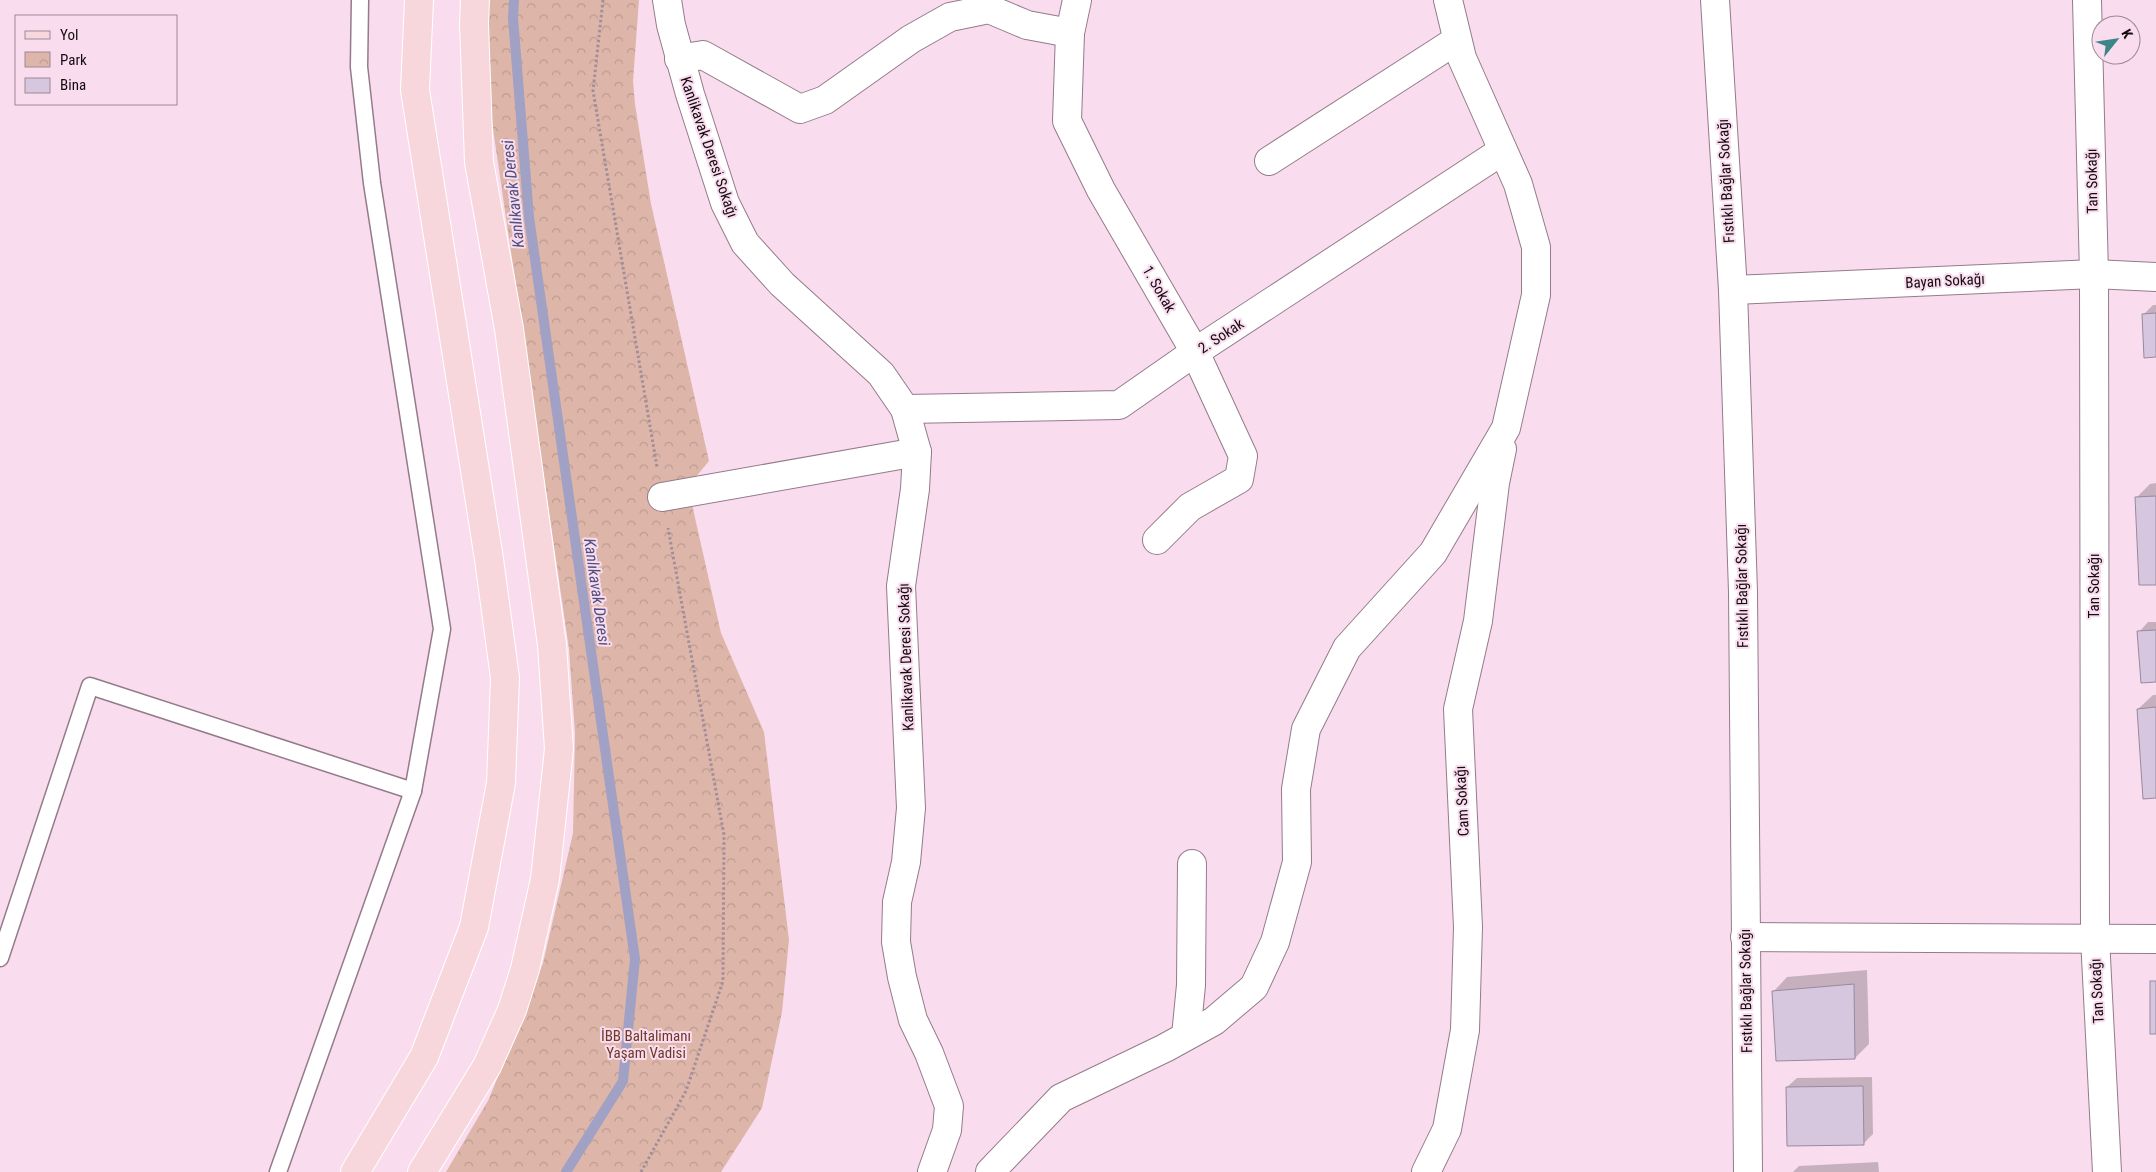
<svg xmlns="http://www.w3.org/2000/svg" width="2156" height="1172" viewBox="0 0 2156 1172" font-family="'Roboto Condensed',sans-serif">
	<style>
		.park { fill: url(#park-crowns) }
		.shadow { fill: #0003 }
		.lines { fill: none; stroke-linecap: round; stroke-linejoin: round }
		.stream { stroke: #a0a1c4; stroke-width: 10 }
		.building { fill: #d6c7df; stroke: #9789a0 }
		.service-casing { stroke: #947b8a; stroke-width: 19 }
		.minor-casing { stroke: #947b8a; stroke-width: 30 }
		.primary-casing { stroke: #fff; stroke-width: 30 }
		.path { stroke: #a28d99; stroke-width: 3; stroke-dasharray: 2.5 2.5; stroke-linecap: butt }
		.service { stroke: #fff; stroke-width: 16 }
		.minor { stroke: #fff; stroke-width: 28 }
		.primary { stroke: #f7d7db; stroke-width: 28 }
		.labels { text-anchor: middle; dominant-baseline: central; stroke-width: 4; stroke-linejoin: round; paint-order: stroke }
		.street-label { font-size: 15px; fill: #140b10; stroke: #f9ddee }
		.park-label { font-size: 15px; fill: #6e3927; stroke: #f9ddee }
		.water-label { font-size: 16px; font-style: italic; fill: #4f4e80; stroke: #f9ddee }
	</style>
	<defs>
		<pattern id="park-crowns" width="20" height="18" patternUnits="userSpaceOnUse" patternTransform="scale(1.25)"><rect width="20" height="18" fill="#ddb6a9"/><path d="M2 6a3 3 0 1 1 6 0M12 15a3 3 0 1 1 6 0" fill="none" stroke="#bd9b90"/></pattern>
	</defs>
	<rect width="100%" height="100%" fill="#f9ddee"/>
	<path class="park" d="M487,0H639L633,81L635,104L651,204L709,461L694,479L691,500L721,633L764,732L789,940L782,1012L762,1108L721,1172H446L489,1099L543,963L573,833L575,733L569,649L491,115L486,35Z"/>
	<g class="shadow">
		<path d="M2153,305H2156V356L2144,314Z"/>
		<path d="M2156,483V583L2136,498L2150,484Z"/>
		<path d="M2148,622H2156V681L2139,632Z"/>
		<path d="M2153,695H2156V797L2138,709Z"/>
		<path d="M1867,970L1869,1044L1855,1058L1773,992L1787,977Z"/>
		<path d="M1872,1077L1873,1134L1863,1144L1787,1087L1797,1078Z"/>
		<path d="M1878,1162L1879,1172H1793L1799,1166Z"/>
	</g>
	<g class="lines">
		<path class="stream" d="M514,0L513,18L529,217L635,959L623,1081L566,1172"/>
	</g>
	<g class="building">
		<path d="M2156,313V357L2144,358L2142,314Z"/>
		<path d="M2156,496V585H2139L2135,497Z"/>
		<path d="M2156,630V682L2141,683L2137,631Z"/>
		<path d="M2156,707V798L2143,799L2137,709Z"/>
		<rect x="2150" y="981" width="6" height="53"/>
		<path d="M1854,984L1855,1059L1776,1061L1772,991Z"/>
		<path d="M1863,1086L1864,1145L1787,1146L1786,1087Z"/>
	</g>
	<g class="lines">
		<g class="service-casing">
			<g id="service">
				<path d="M0,958L90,686L413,791L442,629L372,183L359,67L360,0"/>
				<path d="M278,1172L413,791"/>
			</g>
		</g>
		<g class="minor-casing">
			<g id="minor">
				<path d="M667,0L671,25L690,94L725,203L745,243L782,284L881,374L905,409L917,452L915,489L901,586L911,808L906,862L897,902L896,942L902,977L913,1020L929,1053L949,1106L947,1130L932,1172"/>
				<path d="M1077,0L1070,33L1067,121L1101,190L1195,352L1243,456L1239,479L1190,507L1157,540"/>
				<path d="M1715,0L1733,290L1743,592L1748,1172"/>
				<path d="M2087,0L2094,274L2095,938L2107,1172"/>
				<path d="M679,59L703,55L800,109L825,100L911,39L950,17L989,9L1027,25L1070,33"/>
				<path d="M1269,161L1457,40"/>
				<path d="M1733,290L2094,274L2156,277"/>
				<path d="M905,409L1119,405L1195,352L1502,151"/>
				<path d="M662,497L917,452"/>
				<path d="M1745,937L2156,939"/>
				<path d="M1186,1036L1191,985L1192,864"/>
				<path d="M990,1172L1061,1098L1165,1048L1214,1021L1254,987L1275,942L1297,862L1296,789L1306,729L1347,648L1433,553L1506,428L1536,295V247L1518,184L1462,58L1448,0"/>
				<path d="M1426,1172L1447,1129L1465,1030L1468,927L1458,709L1478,621L1495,483L1502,449"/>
			</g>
		</g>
		<g class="primary-casing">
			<g id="primary">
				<path d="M355,1172L424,1057L474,927L501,783L505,678L489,559L415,90L419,0"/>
				<path d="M422,1172L487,1066L512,1010L525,969L545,879L559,749L552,645L509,329L479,162L474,24L475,0"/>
			</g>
		</g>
		<g class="path">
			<path d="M603,0L593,91L657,467"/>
			<path d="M641,1172L686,1091L723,981L724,835L668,528"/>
		</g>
		<use href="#service" class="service"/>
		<use href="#minor" class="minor"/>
		<use href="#primary" class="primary"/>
	</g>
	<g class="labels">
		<g class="street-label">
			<text transform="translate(709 147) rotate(71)">Kanlikavak Deresi Sokağı</text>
			<text transform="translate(1726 181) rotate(-93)">Fıstıklı Bağlar Sokağı</text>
			<text transform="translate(2092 181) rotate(-91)">Tan Sokağı</text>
			<text transform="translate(1945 281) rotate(-3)">Bayan Sokağı</text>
			<text transform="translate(1159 289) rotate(60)">1. Sokak</text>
			<text transform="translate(1221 336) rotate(-33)">2. Sokak</text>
			<text transform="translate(1742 586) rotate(-91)">Fıstıklı Bağlar Sokağı</text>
			<text transform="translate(2094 586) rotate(-90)">Tan Sokağı</text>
			<text transform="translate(906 657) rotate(-92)">Kanlikavak Deresi Sokağı</text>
			<text transform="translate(1462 801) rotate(-93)">Cam Sokağı</text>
			<text transform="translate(1746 991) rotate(-91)">Fıstıklı Bağlar Sokağı</text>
			<text transform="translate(2097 991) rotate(-93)">Tan Sokağı</text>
		</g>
		<g class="park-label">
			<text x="646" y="1036">İBB Baltalimanı<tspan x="646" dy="17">Yaşam Vadisi</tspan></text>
		</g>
		<g class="water-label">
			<text transform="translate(513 194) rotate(-96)">Kanlıkavak Deresi</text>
			<text transform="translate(597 592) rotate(82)">Kanlıkavak Deresi</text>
		</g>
	</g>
	<rect x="15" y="15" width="162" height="90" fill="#f9ddee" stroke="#9d8995"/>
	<rect x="25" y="31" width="25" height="8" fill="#f7d7db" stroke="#9d8995"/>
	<text x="60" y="40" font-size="15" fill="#140b10">Yol</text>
	<rect x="25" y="52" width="25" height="15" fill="url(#park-crowns)" stroke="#9d8995"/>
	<text x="60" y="65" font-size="15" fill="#140b10">Park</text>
	<rect x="25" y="78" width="25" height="15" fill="#d6c7df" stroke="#9d8995"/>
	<text x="60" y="90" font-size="15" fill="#140b10">Bina</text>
	<g transform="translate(2116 40) rotate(60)"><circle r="24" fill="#f9ddee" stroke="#9d8995"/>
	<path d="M0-4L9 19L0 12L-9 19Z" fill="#3d8586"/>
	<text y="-8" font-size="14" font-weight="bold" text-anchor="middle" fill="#140b10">K</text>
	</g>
</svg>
